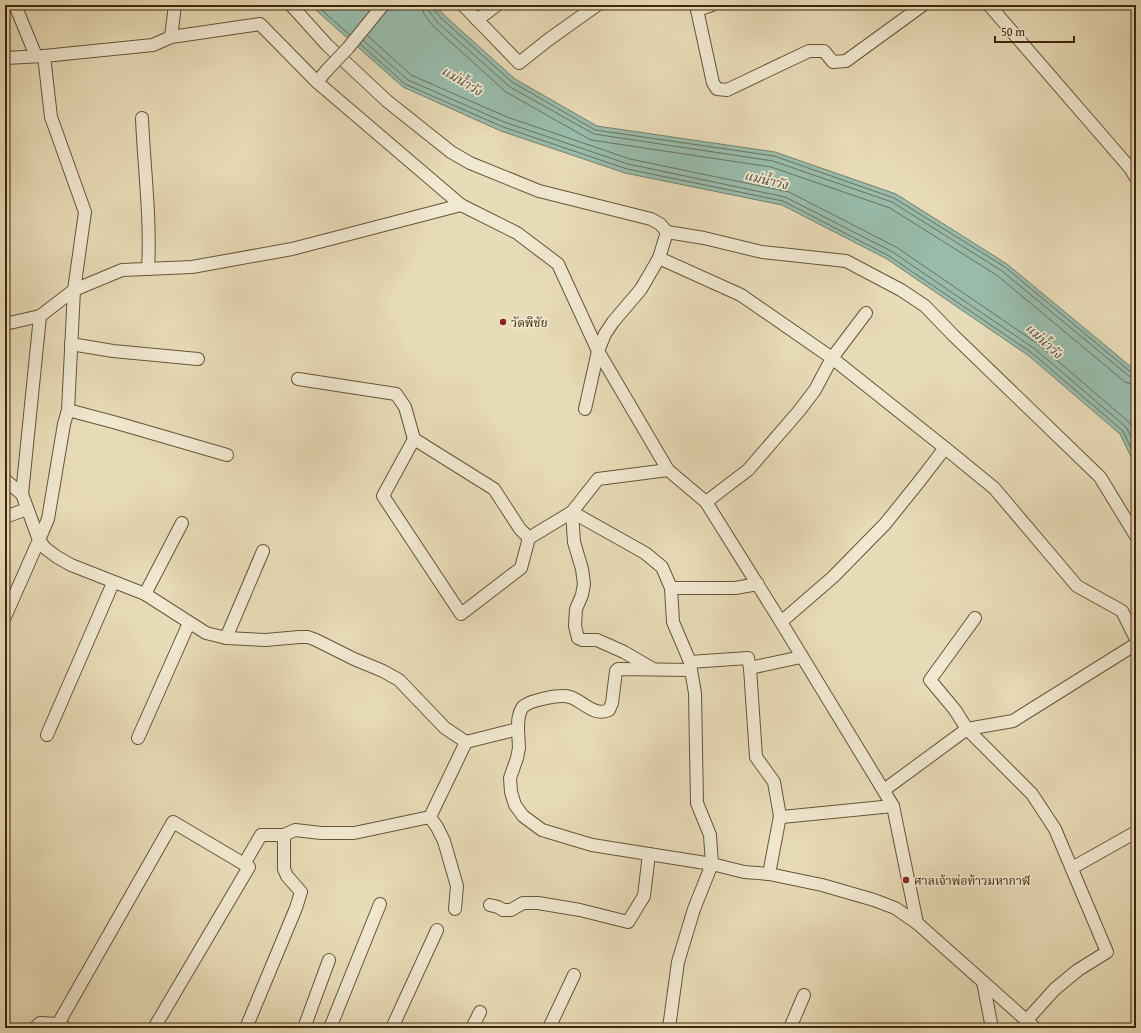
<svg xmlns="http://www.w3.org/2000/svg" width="1141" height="1033" viewBox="0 0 1141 1033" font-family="'Gentium Book Plus','Noto Serif Thai',serif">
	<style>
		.water { fill: #98bbab; stroke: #75806b }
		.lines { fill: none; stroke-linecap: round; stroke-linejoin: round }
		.shore { stroke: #6c715c; stroke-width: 1 }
		.street-casing { stroke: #6a5437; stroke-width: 14 }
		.street { stroke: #f0e8d0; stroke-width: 12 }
		.street-bridge-casing { stroke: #6a5437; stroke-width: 14; stroke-linecap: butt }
		.street-bridge { stroke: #f0e8d0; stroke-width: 12 }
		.poi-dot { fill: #8f2418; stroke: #f0e8d0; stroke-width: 1.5 }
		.labels { text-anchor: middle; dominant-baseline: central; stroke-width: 3.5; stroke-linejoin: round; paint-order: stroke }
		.poi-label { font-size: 12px; fill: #40270c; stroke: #f0e8d0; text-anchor: start }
		.water-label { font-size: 13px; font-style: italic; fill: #564c34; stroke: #f0e8d0 }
	</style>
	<rect width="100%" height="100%" fill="#e8dbb7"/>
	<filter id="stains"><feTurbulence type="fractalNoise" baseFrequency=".005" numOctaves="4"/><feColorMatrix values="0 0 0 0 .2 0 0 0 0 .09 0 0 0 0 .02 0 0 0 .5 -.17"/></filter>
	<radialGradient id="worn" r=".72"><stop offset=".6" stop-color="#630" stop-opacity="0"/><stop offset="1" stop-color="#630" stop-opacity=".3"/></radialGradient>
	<path class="water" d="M310,5H435L444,15L515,79L597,126L775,152L896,194L1007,264L1136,371V467L1120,434L1029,356L887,259L782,205L625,173L501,131L403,87Z"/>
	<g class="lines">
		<g class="shore">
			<path d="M316,5L350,35"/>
			<path d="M421,5L424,14L433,26L506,92L591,140L771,167L890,208L998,276L1125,382L1136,385"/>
			<path d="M427,5L429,11L437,22L510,87L594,134L773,161L892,202L1002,271L1129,376L1136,379"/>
			<path d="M432,5L433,9L441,18L512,82L595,130L774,156L894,198L1005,267L1132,373L1136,374"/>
			<path d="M367,35L411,75L507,117L630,159L789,192L896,247L1038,344L1130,423L1136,433"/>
			<path d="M363,40L408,80L504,122L628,164L785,197L891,251L1035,349L1126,427L1136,446"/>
			<path d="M360,44L405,84L503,127L627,169L783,201L889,256L1032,353L1123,431L1136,458"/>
		</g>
		<g class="street-casing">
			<g id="street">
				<path d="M15,5L36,56"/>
				<path d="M291,5L327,45L387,101L451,152L470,163L539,191L651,219L660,224L667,232L704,238L762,252L846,261L901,290L925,306L954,336L1100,477L1136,536"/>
				<path d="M463,5L519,63L548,40L597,5"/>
				<path d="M696,5L713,83L717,89L727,90L809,51H824L833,62L846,61L923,5"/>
				<path d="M989,5L1130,168L1136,178"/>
				<path d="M697,10L712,5"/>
				<path d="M477,20L497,5"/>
				<path d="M171,37L175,5"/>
				<path d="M44,56L51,117L85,212L74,290L68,410L64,424L48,519L39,540L45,548L57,557L71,565L145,594L206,633L226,638L266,640L299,637H308L316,640L354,659L383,671L399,680L445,728L466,742L518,729L519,748L517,758L510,778L511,792L515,805L523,816L542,830L592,845L712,864L744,872L769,874L822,885L874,900L895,908L917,923"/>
				<path d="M5,58L44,56L153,45L171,37L260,24L317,82"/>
				<path d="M327,70L317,82L461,205L517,233L558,264L598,351L668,470L706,502L781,622L893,806L917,923L1035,1028"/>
				<path d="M142,118C144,168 151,218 148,269"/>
				<path d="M659,258L667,232"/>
				<path d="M5,324L40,316L74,290L122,270L192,267L292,249L461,205"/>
				<path d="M71,344L113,351L198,359"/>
				<path d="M298,379L396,394L405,407L414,439"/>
				<path d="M585,409L598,351L605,334L613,322L641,289L659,258L741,295L832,358L945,448L994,488L1077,586L1122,611L1136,639"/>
				<path d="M68,410L117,423L227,455"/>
				<path d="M5,480L22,494L39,540L5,617"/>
				<path d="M22,494L40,316"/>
				<path d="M706,502L748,470L799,411L815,390L832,358L866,313"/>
				<path d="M572,512L645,553L662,567L671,588L673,622L690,662L691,670L695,693L697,803L710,835L712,864L694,909L678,962L669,1028"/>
				<path d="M572,512L574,542L582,569L584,584L582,595L576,609L575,626L578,638L582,640H597L624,652L653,669"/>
				<path d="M5,517L27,509"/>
				<path d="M529,538L520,529L494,489L414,439L383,496L461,614L521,568L529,538L572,512L598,479L668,470"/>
				<path d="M671,588H735L758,584"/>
				<path d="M145,594L182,523"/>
				<path d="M975,618L930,680L955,710L967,729L1032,794L1055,829L1107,952L1078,970L1055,989L1026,1021"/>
				<path d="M781,622L833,577L885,524L918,483L945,448"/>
				<path d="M226,638L263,551"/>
				<path d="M801,657L750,668L756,757L774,782L780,816L782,817L893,806"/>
				<path d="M690,662L748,658L750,668"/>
				<path d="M518,729C518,722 518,714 522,708C528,700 561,694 570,697C583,701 594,717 609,710L612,703L616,671L618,669L691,670"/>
				<path d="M47,735L113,583"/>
				<path d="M138,738L189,623"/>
				<path d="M884,790L967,729L1013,721L1136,644"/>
				<path d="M430,817L437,827L444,841L457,886L455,909"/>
				<path d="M244,864L261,835H284L295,830L321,833H354L430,817L466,742"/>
				<path d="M1072,868L1136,832"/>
				<path d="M769,874L780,816"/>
				<path d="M490,905L498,907L503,910H511L523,903H538L580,910L628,922L644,896L649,854"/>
				<path d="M983,982L992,1028"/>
				<path d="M58,1024L173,822L249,867L154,1028"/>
				<path d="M35,1028L40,1023L58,1024L66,1028"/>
				<path d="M246,1028L296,908L301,892L287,876L284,869V835"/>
				<path d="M304,1028L329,960"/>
				<path d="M330,1028L380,904"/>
				<path d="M392,1028L437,930"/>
				<path d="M472,1028L480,1012"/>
				<path d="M549,1028L574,975"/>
				<path d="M790,1028L804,995"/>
			</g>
		</g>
		<use href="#street" class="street"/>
		<g class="street-bridge-casing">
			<path id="street-bridge" d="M327,70L348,48L383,5"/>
		</g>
		<use href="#street-bridge" class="street-bridge"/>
	</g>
	<g class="poi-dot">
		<circle cx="503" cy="322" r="4"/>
		<circle cx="906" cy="880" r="4"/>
	</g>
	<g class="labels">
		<g class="poi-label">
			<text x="511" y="322">วัดพิชัย</text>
			<text x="914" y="880">ศาลเจ้าพ่อท้าวมหากาฬ</text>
		</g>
		<g class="water-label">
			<text transform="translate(462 81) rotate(31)">แม่น้ำวัง</text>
			<text transform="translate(766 180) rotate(13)">แม่น้ำวัง</text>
			<text transform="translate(1044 341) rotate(43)">แม่น้ำวัง</text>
		</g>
	</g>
	<rect width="1141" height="1033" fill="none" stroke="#e8dbb7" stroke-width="20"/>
	<rect x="6" y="6" width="1129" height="1021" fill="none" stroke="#40270c" stroke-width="2"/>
	<rect x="10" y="10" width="1121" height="1013" fill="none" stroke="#40270c"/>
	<path d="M995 36v6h79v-6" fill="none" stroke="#40270c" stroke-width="2"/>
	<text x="1001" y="36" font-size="12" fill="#40270c" stroke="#f0e8d0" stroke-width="3" paint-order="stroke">50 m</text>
	<rect width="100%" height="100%" filter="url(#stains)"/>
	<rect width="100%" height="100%" fill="url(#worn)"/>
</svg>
